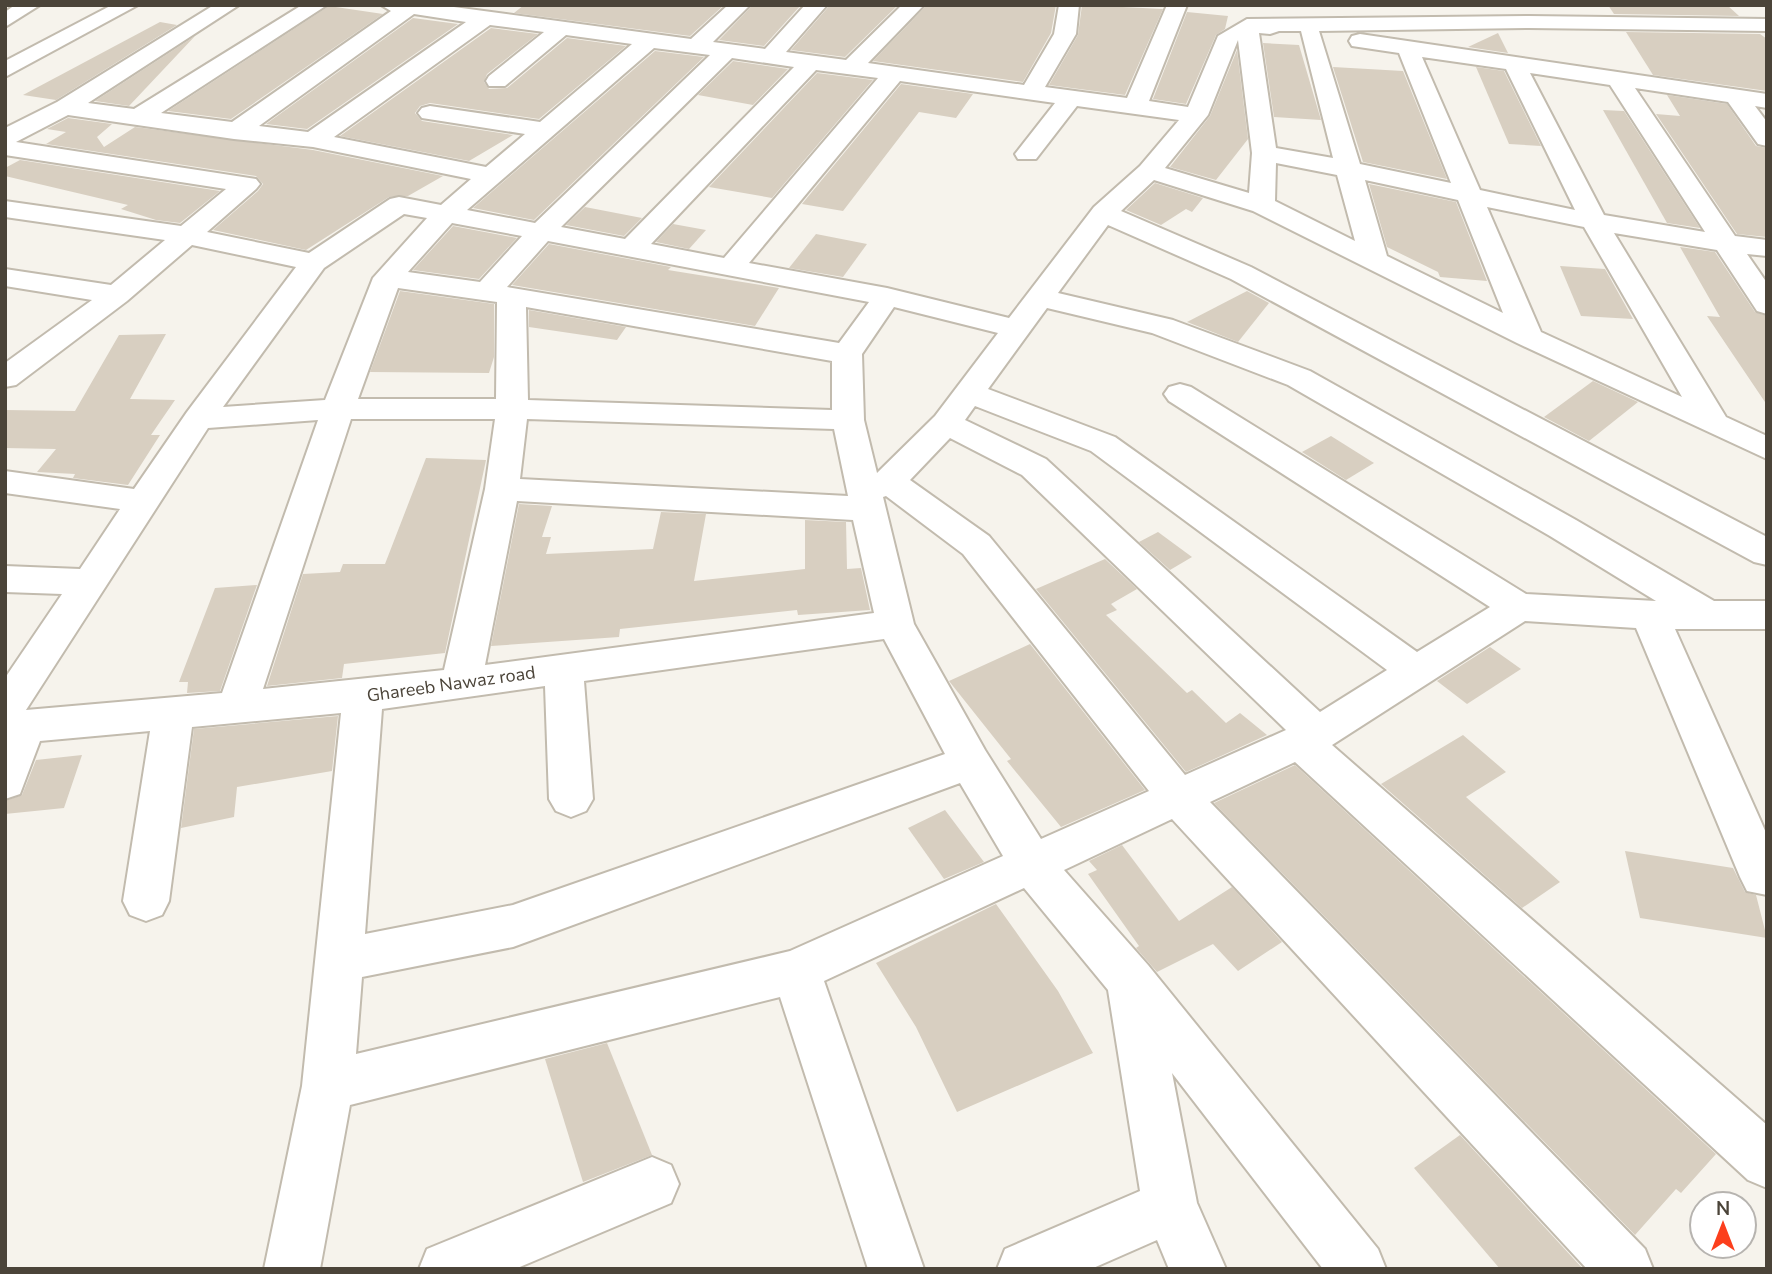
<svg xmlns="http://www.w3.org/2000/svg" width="1772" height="1274" viewBox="0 0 1772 1274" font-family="'Nunito Sans',sans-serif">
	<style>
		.building { fill: #d8cfc1 }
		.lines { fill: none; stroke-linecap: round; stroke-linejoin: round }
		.minor-casing { stroke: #c2bbae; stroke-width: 4 }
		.minor { fill: #fff; fill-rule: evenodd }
		.labels { text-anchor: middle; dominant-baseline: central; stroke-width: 5; stroke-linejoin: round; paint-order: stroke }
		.street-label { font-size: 18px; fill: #4b4439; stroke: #fff }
	</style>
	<rect width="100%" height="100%" fill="#f6f3ec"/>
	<g class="building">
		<path d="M524,5H724L690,36L514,13Z"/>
		<path d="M753,5H801L764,46L719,40Z"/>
		<path d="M830,5H898L845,57L791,50Z"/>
		<path d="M927,5H1056L1051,33L1023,82L873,61Z"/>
		<path d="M1082,5L1163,9L1125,95L1049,85L1078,35Z"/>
		<path d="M1608,5H1727L1739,16L1614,14Z"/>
		<path d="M329,6L383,14L231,119L168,111Z"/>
		<path d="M1187,12L1228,16L1225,29L1216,35L1186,104L1153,99Z"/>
		<path d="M413,18L458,24L307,129L266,124Z"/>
		<path d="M160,22L177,25L56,100L23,95Z"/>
		<path d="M491,28L538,34L487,74L484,82L489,89L507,88L567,38L626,46L539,119L430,103L420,106L415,113L422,121L513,135L469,161L340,136Z"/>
		<path d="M1626,32L1760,34L1767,39V91L1653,75Z"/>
		<path d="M1498,33L1508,53L1468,47Z"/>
		<path d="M195,36L129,106L95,101Z"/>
		<path d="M1263,43L1299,45L1321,120L1274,117Z"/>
		<path d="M1237,50L1248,139L1216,180L1170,167L1210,116Z"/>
		<path d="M655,51L704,57L534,220L473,208Z"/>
		<path d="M733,61L788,69L753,105L698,95Z"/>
		<path d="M1333,67L1403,71L1447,179L1363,162Z"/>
		<path d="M1476,67L1504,71L1541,146L1509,144Z"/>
		<path d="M817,73L873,80L772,198L709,187Z"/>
		<path d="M901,84L973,94L956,118L919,112L843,211L802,204Z"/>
		<path d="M1667,95L1727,104L1756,146L1767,148V237L1737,234L1656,114L1680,116Z"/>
		<path d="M1603,110L1624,111L1700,228L1667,223Z"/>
		<path d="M68,118L112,124L97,137L104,147L135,127L313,150L443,176L408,196L389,197L306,250L213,230L258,191L263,184L256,176L46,144L66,132L47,129Z"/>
		<path d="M20,160L220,191L180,223L156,220L121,209L128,205L5,176V168Z"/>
		<path d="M1155,183L1203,198L1192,212L1186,209L1161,225L1126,210Z"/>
		<path d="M1369,184L1456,202L1487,281L1440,277L1438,272L1387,247Z"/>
		<path d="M585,207L642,218L624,236L566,225Z"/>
		<path d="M673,224L706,230L689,249L656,242Z"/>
		<path d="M453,226L517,238L479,279L413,270Z"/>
		<path d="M816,234L867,244L843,277L789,268Z"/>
		<path d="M549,244L671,267L668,270L779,288L755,326L512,285Z"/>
		<path d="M1680,247L1715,252L1755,312L1767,316V405L1707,316L1720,317Z"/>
		<path d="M1560,266L1605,269L1633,319L1581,316Z"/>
		<path d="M400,291L494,304V357L489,373L370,372Z"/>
		<path d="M1247,291L1269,303L1238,342L1187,322Z"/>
		<path d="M529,310L626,327L617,340L529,327Z"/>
		<path d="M166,334L130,399L175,400L151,435H160L128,485L73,478L75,474L37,472L56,449L5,448V410L75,411L119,335Z"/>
		<path d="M1593,381L1638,402L1589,441L1544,417Z"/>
		<path d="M1331,436L1374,463L1346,480L1302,452Z"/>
		<path d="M426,458L486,460L445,653L344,664L342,678L267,686L303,574L340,572L343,564H385Z"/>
		<path d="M519,504L552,506L542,537H551L546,554L653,549L661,512L706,514L694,581L805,569V520L846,522L847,569L861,568L870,610L798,615L797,610L620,629L619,637L491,646Z"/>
		<path d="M1158,532L1192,557L1170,570L1139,542Z"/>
		<path d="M1105,559L1137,589L1111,604L1117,610L1106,615L1187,693L1192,690L1226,723L1240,713L1267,735L1186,772L1036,589Z"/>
		<path d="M257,585L220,691L187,693L188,682H179L215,588Z"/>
		<path d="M1030,644L1145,790L1061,827L1007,761L1011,759L949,681Z"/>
		<path d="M1490,647L1521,669L1467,704L1437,681Z"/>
		<path d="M338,716L332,771L237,787L234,817L181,828L194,729Z"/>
		<path d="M1463,735L1506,772L1466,797L1560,882L1522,908L1381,784Z"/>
		<path d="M82,755L64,808L5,814V801L22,795L36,760Z"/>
		<path d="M1295,765L1716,1154L1681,1193L1676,1189L1635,1235L1214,803Z"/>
		<path d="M945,810L984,862L944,879L908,828Z"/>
		<path d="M1122,845L1179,921L1232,887L1282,942L1238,971L1213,944L1157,972L1136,948L1139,946L1088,874L1097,870L1089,861Z"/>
		<path d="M1625,851L1733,868L1745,892L1756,895L1767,938L1640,918Z"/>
		<path d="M996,904L1058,991L1093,1053L957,1112L916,1027L876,963Z"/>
		<path d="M607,1043L652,1155L583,1182L545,1059Z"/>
		<path d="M1460,1135L1583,1269H1500L1414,1168Z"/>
	</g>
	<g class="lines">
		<g class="minor-casing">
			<g id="minor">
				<path d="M15,5H40L5,27V12Z"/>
				<path d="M112,5H138L5,77V61Z"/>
				<path d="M214,5H239L88,103L134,109L302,5H327L161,113L232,122L391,11L381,5H439L691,39L728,5H750L713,42L765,49L805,5H827L786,52L846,60L902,5H924L868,63L1024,85L1054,34L1059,5H1079L1076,34L1045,87L1127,98L1167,5H1187L1149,101L1188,107L1218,36L1247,19L1529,16L1767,19V31L1529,28L1319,31L1360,164L1451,183L1399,53L1352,46L1349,41L1352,36L1360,34L1767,94V108L1755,106L1767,122V146L1758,144L1728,102L1635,88L1735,236L1767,240V256L1747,254L1767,283V314L1757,311L1717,250L1614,233L1726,417L1767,436V459L1517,343L1253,211L1154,180L1121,211L1251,267L1767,537V565L1754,562L1231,279L1108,225L1058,293L1173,320L1310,371L1576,520L1714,601H1767V629H1675L1767,835V895L1747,891L1740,877L1636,628L1525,621L1332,745L1767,1125V1188L1748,1180L1295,762L1210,802L1645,1249L1653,1269H1587L1172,819L1064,870L1148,965L1378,1249L1386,1269H1323L1172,1073L1197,1203L1226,1269H1169L1157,1240L1091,1269H997L1005,1249L1140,1191L1108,990L1024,888L824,981L924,1269H868L780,997L350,1105L320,1269H264L302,1086L341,713L192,727L169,901L162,915L146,921L130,915L123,901L150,731L40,741L20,794L5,799V678L62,594L5,592V566L80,569L120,509L5,493V471L134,489L187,412L296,267L192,245L127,301L16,385L5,387V363L92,300L5,286V269L111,285L165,240L5,217V201L181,226L226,189L5,155V128L57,102ZM414,14L466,22L308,132L259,126ZM490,25L544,32L489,76L486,81L489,86H505L566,35L632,44L540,122L430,106L422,108L418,113L422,118L525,134L486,167L334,137ZM1279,31H1301L1333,158L1276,148L1259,33L1270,34ZM1238,40L1252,153L1249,193L1165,168L1208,115ZM654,48L710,55L535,223L467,210ZM1422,57L1506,69L1575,210L1480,190ZM732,58L794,67L625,239L561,227ZM816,70L878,78L724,258L651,244ZM1530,73L1610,85L1705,232L1604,215ZM900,81L1055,103L1015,154L1018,159H1036L1077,106L1179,120L1140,166L1094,207L1009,318L887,288L749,263ZM68,115L234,139L313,147L471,179L441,205L399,197L390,199L309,253L207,232L256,189L260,184L256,179L16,142ZM1276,163L1337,175L1355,241L1275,201ZM1365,180L1458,200L1503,313L1387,256ZM1487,207L1584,227L1682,397L1541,332ZM404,214L427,218L373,278L325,400L223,407L324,268ZM452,223L522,236L480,282L408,272ZM548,241L869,302L839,343L507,287ZM398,288L497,302L496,399H358ZM526,307L832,361V410L528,400ZM894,307L998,333L935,416L877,473L864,420L862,354ZM1047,308L1152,333L1288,385L1550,536L1656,601L1526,594L1191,387L1180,384L1169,387L1164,394L1169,401L1490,607L1417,652L1115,437L988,389ZM975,406L1091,451L1387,670L1320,712L1046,459L965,420ZM351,419H495L485,489L444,670L263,689ZM527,419L834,429L848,496L520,479ZM318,420L222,693L26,710L208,428ZM950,438L1022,475L1286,730L1185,775L989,536L910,480ZM886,496L963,554L1149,791L1041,839L985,750L914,624L883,497ZM517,501L853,520L874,613L485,665ZM884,639L945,754L513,905L365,934L382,709L545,686L549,799L556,811L571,817L586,811L593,799L584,681ZM960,783L1003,856L790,951L356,1054L362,977L513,947Z"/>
				<path d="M652,1157L671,1165L679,1184L671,1203L515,1269H419L427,1249Z"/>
			</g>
		</g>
		<use href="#minor" class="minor"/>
	</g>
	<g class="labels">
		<g class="street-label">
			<text transform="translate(451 684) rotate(-8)">Ghareeb Nawaz road</text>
		</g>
	</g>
	<rect width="1772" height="1274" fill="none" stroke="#4b4439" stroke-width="14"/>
	<g transform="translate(1723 1225)"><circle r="33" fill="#ffffff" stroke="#b7b4b0" stroke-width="2"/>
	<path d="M0-5L12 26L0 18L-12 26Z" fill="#fc3f1d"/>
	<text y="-10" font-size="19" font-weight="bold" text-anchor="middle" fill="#4b4439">N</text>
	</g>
</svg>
